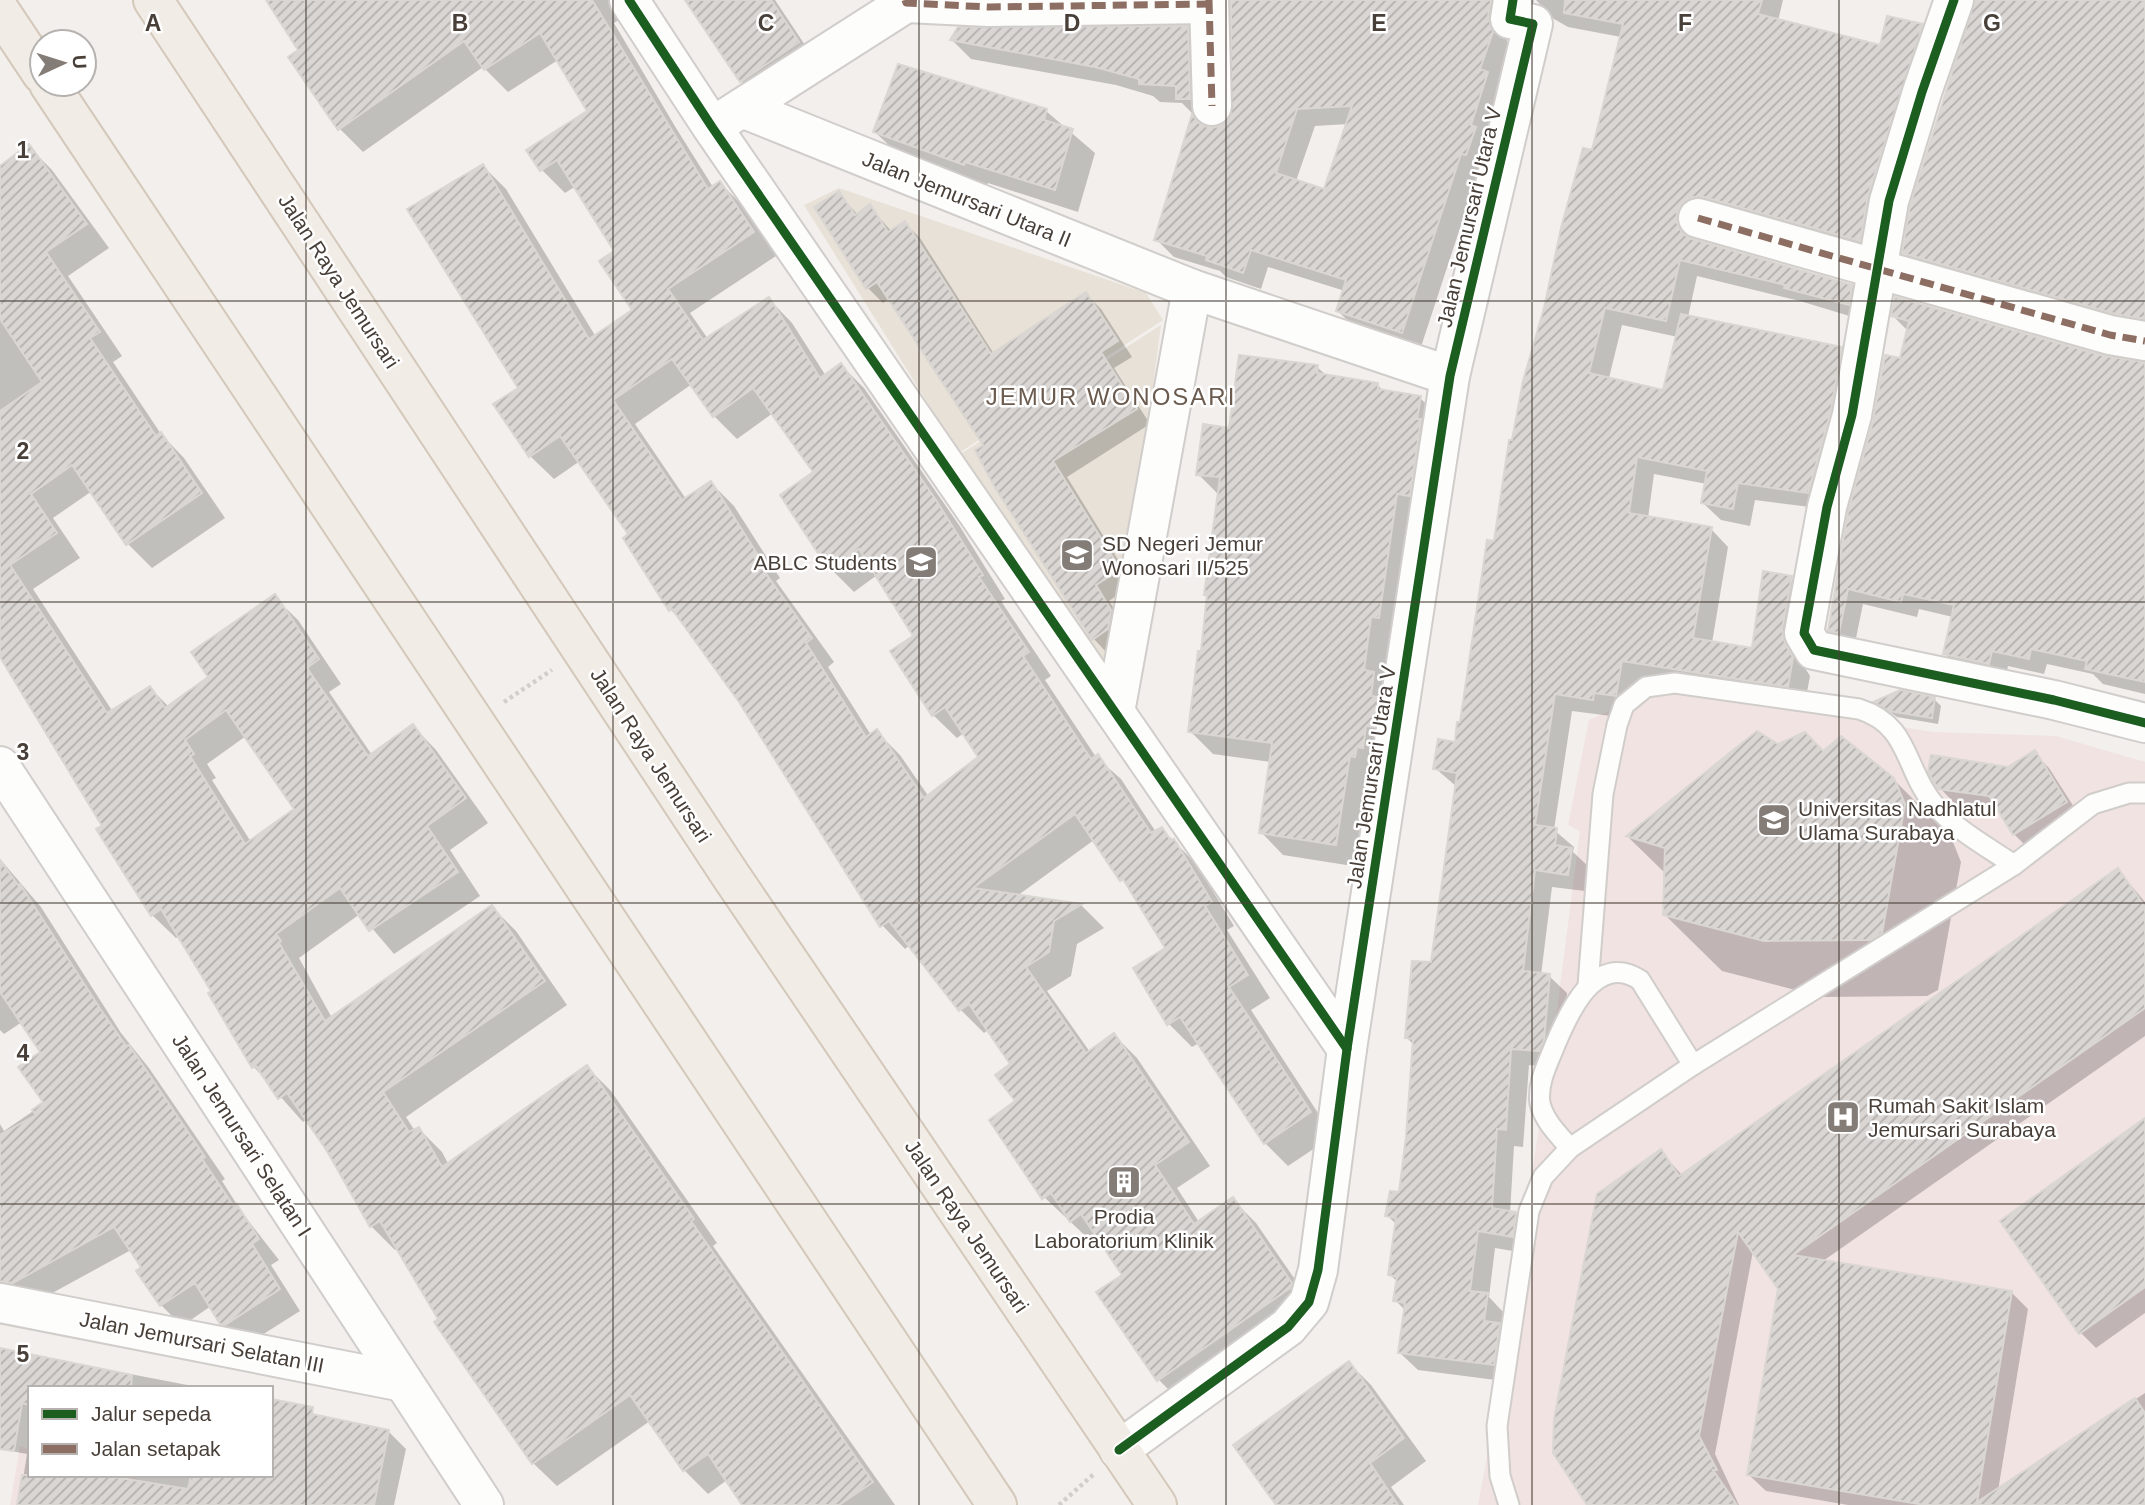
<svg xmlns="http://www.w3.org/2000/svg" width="2145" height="1505" viewBox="0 0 2145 1505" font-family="Helvetica,sans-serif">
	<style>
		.education { fill: #e8e1d8 }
		.medical { fill: #f1e3e1 }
		.shadow { fill: #0003; fill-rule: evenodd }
		.building { fill: url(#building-hatch); stroke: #dad6d2; stroke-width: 2; fill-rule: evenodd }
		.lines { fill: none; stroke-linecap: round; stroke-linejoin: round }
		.service-casing { stroke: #d0cdca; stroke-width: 23 }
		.minor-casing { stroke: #d0cdca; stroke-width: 42 }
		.primary-casing { stroke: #d4c8ba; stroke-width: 42 }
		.path { stroke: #d2cfcb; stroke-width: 4.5; stroke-dasharray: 3.5 3.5; stroke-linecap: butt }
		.service { stroke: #fdfdfc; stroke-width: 19 }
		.minor { stroke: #fdfdfc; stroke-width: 38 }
		.primary { stroke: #f1ece5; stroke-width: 38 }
		.quiet { stroke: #8d6e63; stroke-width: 7; stroke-dasharray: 14 7; stroke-linecap: butt }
		.cycleway-casing { stroke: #fff; stroke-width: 13 }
		.cycleway { stroke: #1b5e20; stroke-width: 9 }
		.grid { fill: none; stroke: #483f38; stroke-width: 2; stroke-opacity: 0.55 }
		.labels { text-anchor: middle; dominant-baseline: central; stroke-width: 5; stroke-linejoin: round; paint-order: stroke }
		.street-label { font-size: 21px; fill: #483f38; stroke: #fff }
		.poi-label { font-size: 21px; fill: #483f38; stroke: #fff; text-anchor: start }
		.quarter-label { font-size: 24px; letter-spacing: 2px; fill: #6b5b4f; stroke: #fff }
		.grid-label { font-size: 23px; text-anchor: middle; font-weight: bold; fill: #483f38; stroke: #fff; stroke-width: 5; stroke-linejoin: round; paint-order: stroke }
	</style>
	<defs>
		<pattern id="building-hatch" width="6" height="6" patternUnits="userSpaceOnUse" patternTransform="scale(1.75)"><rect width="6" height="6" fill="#dad6d3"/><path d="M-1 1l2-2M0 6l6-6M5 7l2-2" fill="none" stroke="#b3afac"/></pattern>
	</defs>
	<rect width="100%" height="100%" fill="#f2efec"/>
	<g class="education">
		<path d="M839,188L1146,293L1163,320L959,453L804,205Z"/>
		<path d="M1161,325L1118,654L1097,668L959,455Z"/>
	</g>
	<g class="medical">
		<path d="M1655,690L1934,732L2056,736L2145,762V1505H1478L1498,1399L1558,1002L1580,831L1568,825L1589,720Z"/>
		<path d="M20,1446L30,1449V1475L138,1478L137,1505H10Z"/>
	</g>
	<g class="shadow">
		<path d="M393,0H615L625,16L614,23L676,128L713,187L720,183L743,206L776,256L690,313L708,339L769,299L792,323L826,376L841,365L864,388L959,525L1005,599L1001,601L1051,676L1045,680L1096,757L1121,779L1156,832L1162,829L1197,865L1234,926L1227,930L1270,998L1251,1010L1333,1136L1288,1166L1265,1143L1199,1043L1192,1047L1169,1024L1168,949L1132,890L1094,840L1017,896L1081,905L1104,928L1077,944L1071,976L1047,991L1090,1052L1114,1035L1137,1058L1210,1166L1177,1188L1199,1222L1232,1199L1256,1223L1314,1307L1182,1403L1159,1380L1099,1293L1124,1275L1100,1240L1094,1244L1044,1197L1018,1102L1012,1064L988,1030L984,1033L960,1009L910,945L905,949L882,925L740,701L684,623L671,610L630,535L580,461L554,479L530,456L483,166L506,189L596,337L634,311L617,251L576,186L565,193L542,170L529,151L590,111L558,60L508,92L483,67L363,152L340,129ZM692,384L714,416L737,439L773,413L815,473L831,569L854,592L877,575L916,636L933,715L957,738L964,733L980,757L929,797L900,755L877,732L871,735L828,667L834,662L776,581L780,578L734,506L711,483L686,499L635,424Z"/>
		<path d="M690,0H775L815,60L759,99L741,81Z"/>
		<path d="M1230,0H1519L1505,34L1510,51L1498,85L1505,91L1420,350L1355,328L1338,311L1345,291L1268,267L1261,289L1226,277L1220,271L1174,257L1156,239L1194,115L1182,103L1160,102L1153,96L1116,85L971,59L952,40L1187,28L1206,47L1208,117L1194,118L1203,127L1212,130L1224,126L1233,117L1236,106ZM1348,124L1325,191L1296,181L1315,126Z"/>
		<path d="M1783,0L1778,21L1881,48L1922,25L1939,43L1877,258L1694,231V241L1851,286L1869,304L1866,321L1800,301L1697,276L1688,317L1841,348L1858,366L1826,509L1755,500L1750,526L1721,520L1703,503L1707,484L1654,474L1648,518L1711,529L1728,547L1712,643L1753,650L1791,578L1809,595L1802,663L1810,676L1805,703L1640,678L1633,713L1612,710L1611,716L1572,711L1554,830L1574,847L1573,852L1589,867L1585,891L1552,887L1541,975L1549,976L1567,993L1561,1059L1557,1068L1529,1065L1523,1147L1514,1146L1510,1213L1516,1214L1533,1232L1530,1254L1495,1248L1489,1297L1504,1313L1511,1382L1418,1370L1400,1353L1406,1311L1395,1300L1398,1282L1390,1275L1397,1225L1387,1215L1401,1194L1414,1045L1406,1037L1433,964L1457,787L1435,768L1456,744L1462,724L1513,442L1593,152L1621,37L1568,27L1554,19L1536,0ZM1622,325L1678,337L1665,392L1609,378Z"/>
		<path d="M1977,0H2145V331L1920,269L1904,253Z"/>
		<path d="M1046,111L1095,153L1078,212L988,183L986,187L898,154L875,132Z"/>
		<path d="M29,147L52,170L109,248L68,276L122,356L113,362L161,434L184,458L225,518L152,568L128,544L92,491L53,518L80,558L33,589L113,712L150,688L169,707L210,677L274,597L298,620L341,684L329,692L372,755L413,726L436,750L488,823L450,850L480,896L394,954L360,914L299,958L332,1018L492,907L516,931L567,1005L406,1117L415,1131L419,1129L442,1152L449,1165L587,1067L611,1091L717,1243L713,1246L895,1505H744L727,1480L708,1494L684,1470L650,1421L557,1486L533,1463L398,1248L395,1250L371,1226L307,1119L303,1122L254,1067L180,936L176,938L152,915L105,826L0,656V168ZM246,736L297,809L251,842L212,780L216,778L207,764Z"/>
		<path d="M839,194L858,215L870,207L892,232L905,223L920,238L994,354L1086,294L1101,309L1132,357L1114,368L1150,424L1067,477L1133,584L1109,601L1126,627L1108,654L1093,638L1064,597L978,451L985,446L890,298L883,303L868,288Z"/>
		<path d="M1893,316L2106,358L2145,363V694L2103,684L2093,674L2047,664L2044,674L2008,666L2005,679L1961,670L1945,654L1953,617L1919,609L1917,617L1863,604L1854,648L1846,646L1830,630L1908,331Z"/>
		<path d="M1317,367L1327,376L1378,385L1384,392L1420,398L1443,420L1359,867L1283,855L1261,832L1271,762L1213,754L1190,731L1202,653L1209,597L1206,594L1220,496L1198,474L1231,430Z"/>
		<path d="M1934,699L1941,706L1938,724L1897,717L1876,702Z"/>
		<path d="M1778,746L1823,752L1893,779L1951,837L1961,862L1938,990L1927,996L1822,997L1722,971L1665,915L1666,874L1628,837Z"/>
		<path d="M2034,753L2049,768L2081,818L2029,849L2014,834L1999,810L1955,804L1940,788L2008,769Z"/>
		<path d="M0,859L41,907L121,1033L149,1068L225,1179L222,1181L243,1214L279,1260L271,1265L300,1311L246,1345L222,1323L211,1306L182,1326L161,1305L131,1250L34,1303L25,1302L0,1275V1124L4,1131L45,1103L43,1053L22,1022L4,1034L0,1030Z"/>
		<path d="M2118,870L2145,902V1036L1823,1261L2011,1292L2028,1309L1998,1491L2145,1393V1505H1848L1766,1491L1749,1475L1780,1289L1753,1251L1715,1454L1739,1505H1590L1661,1152L1682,1175Z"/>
		<path d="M2145,1120V1313L2096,1348L2081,1333Z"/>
		<path d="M0,1349L203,1388H30V1475H271L290,1411L389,1432L406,1449L394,1505H19L27,1454L0,1449Z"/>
		<path d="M1349,1363L1371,1385L1426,1461L1391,1487L1404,1505H1278Z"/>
	</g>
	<g class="building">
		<path d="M266,0H592L708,189L720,181L754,232L668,289L703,340L769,297L820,378L841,363L936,500L983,575L979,577L1029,652L1023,656L1091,759L1098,754L1151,833L1162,827L1171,841L1174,839L1212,902L1205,906L1248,975L1229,987L1311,1112L1264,1144L1180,1017L1167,1025L1133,968L1165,948L1123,879L1120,881L1075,814L973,888L1082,904L1054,921L1049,952L1026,967L1086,1053L1114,1033L1189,1142L1155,1165L1194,1224L1233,1197L1292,1283L1290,1288L1157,1381L1096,1292L1122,1275L1081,1214L1070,1222L1051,1193L1042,1199L989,1120L1015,1101L995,1075L1010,1064L969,1004L959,1011L889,921L880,927L739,702L672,609L669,611L623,538L628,534L560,436L529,457L493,404L518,388L407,209L483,164L589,339L632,310L599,261L614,251L557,160L540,171L526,150L587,111L540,33L484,70L464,41L338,130L288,57L298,50ZM672,359L713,417L753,388L813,472L780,495L829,570L859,549L913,636L890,651L932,716L945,707L978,757L924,798L877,729L866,737L806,643L812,638L754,557L758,555L711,481L682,500L613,400Z"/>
		<path d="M685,0H771L799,42L740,82Z"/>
		<path d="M1231,0H1491L1488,16L1493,32L1480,69L1488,72L1471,125L1476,127L1466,155L1461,154L1402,333L1336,311L1346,280L1251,250L1243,273L1206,260L1207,256L1154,240L1192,114L1201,125L1212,128L1223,125L1231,116ZM1352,106L1324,189L1276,173L1297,109Z"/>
		<path d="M1565,0H1762L1758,14L1880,45L1887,16L1923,24L1868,195L1860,241L1704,197H1693L1683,202L1677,213V223L1682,233L1692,239L1852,285L1849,305L1784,288L1785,285L1680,260L1666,321L1605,308L1589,373L1663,390L1681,314L1842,347L1831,410L1808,493L1738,483L1733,509L1701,503L1707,471L1637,457L1629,513L1712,527L1693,638L1752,648L1763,571L1792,576L1782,629L1785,644L1793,657L1788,687L1622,661L1616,696L1594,693L1593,700L1555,694L1535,825L1557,828L1555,845L1572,848L1568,875L1535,870L1523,971L1550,974L1544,1040L1539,1051L1511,1049L1506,1130L1497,1129L1492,1208L1516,1212L1513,1237L1478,1231L1470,1291L1488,1293L1484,1321L1500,1323L1494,1365L1398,1353L1405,1303L1393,1301L1397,1277L1388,1275L1396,1218L1385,1216L1390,1191L1399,1192L1406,1137L1413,1039L1405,1038L1412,961L1431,962L1457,773L1433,769L1438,739L1455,742L1457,722H1460L1485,554L1487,540L1494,541L1509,440H1512L1523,381L1544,308L1561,228L1583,148L1592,150L1623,24L1564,13Z"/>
		<path d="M1975,0H2145V319L2115,314L1902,253L1910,206Z"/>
		<path d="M1188,26L1190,99H1176V86L1139,84V79L1095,67L950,40L958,27Z"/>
		<path d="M898,64L1047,109L1044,120L1073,129L1055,190L965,162L964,165L873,132Z"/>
		<path d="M29,144L87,224L46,252L100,332L90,338L156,436L161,432L202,493L126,545L72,465L31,494L57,533L10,565L107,713L150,686L165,708L208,677L191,652L275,594L319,659L307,668L368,756L413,724L466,798L427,826L458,872L369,931L340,888L276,934L281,941L279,943L325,1021L492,905L545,981L383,1092L409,1132L419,1127L442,1167L587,1065L694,1219L691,1221L873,1482L839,1505H742L708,1454L683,1471L630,1395L532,1464L434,1322L438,1319L380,1221L370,1227L327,1151L287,1093L278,1099L256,1066L252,1068L208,993L211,991L161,909L151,916L96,829L102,826L0,657V411L42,382L0,319V166ZM226,710L294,809L245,844L190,756L194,754L185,740Z"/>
		<path d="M839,191L855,215L870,204L888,232L905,221L991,354L1086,292L1118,341L1101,352L1137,409L1053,461L1119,567L1118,571L1096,585L1111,610L1108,629L1092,640L994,486L975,450L983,445L877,282L866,289L814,207Z"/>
		<path d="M1895,297L2104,356L2145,362V682L2085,669L2087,661L2031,649L2029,659L1992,651L1989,664L1943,654L1954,605L1903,594L1901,602L1848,589L1839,633L1828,631L1848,512L1873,421L1885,355L1900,358L1909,321L1891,316Z"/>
		<path d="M1239,355L1318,365L1317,373L1378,383V389L1421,396L1417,419H1421L1410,496L1397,494L1379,618L1371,617L1364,670L1374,672L1371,696L1379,697L1374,727L1366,726L1363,748L1357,747L1355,757L1350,756L1336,845L1259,833L1272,743L1188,732L1198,651H1201L1207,595H1204L1220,477L1196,475L1203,424L1229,428Z"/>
		<path d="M1900,690L1935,697L1932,718L1889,711L1873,702Z"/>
		<path d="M1757,731L1778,744L1805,732L1823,751L1841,736L1894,778L1905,804L1882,933L1870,940L1764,941L1663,915L1665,848L1626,836Z"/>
		<path d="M2035,750L2067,802L2013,835L1989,796L1938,789L1928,772L1931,755L2008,767Z"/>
		<path d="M0,860L18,885L20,884L101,1010L126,1046L129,1045L205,1157L202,1159L233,1205L236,1203L259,1239L252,1244L280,1289L225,1325L220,1324L195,1283L160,1306L136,1271L141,1267L114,1227L13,1283L0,1282V1135L36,1115L32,1110L43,1102L18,1067L40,1052L0,992Z"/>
		<path d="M2118,868L2145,907V1008L1793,1255L2012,1291L1977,1502L2135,1398L2145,1413V1505H1925L1747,1475L1778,1289L1738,1232L1699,1436L1717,1470H1713L1737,1505H1587L1553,1453L1554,1419L1597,1194L1661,1149L1679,1176Z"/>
		<path d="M2145,1118V1287L2079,1334L2000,1221Z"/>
		<path d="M0,1348L132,1375L131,1388H30V1405L22,1403L14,1451L0,1449Z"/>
		<path d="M1349,1361L1404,1438L1370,1463L1398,1505H1276L1233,1445Z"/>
		<path d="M271,1399L313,1407L312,1414L389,1430L374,1505H17L22,1475H102L188,1489L191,1475H271Z"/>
	</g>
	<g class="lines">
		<g class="service-casing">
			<g id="service">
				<path d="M1588,985L1603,794L1617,725L1624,705L1646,687L1675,683L1859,709C1910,725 1904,768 1933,803C1954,829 1986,846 2014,865"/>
				<path d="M1570,1148C1558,1134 1544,1121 1540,1103C1537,1083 1548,1063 1555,1045C1568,1014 1595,951 1640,980L1693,1065"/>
				<path d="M1509,1505L1500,1476L1497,1426L1529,1211L1543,1177L1570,1148L1693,1065L2014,865L2093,804L2129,793H2145"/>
			</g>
		</g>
		<g class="minor-casing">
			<g id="minor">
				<path d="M629,0L712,127L1347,1049"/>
				<path d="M1209,0L1212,106"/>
				<path d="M1954,0L1922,92L1889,201L1852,415L1827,507L1804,633L1814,650L2054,700L2145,723"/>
				<path d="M906,3L989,7L1209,4"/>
				<path d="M742,108L1192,289L1450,376"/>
				<path d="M726,118L906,3"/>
				<path d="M1698,218L2110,335L2145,341"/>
				<path d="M1115,712L1192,289"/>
				<path d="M0,766L484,1505"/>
				<path d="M0,1303L403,1382"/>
				<path d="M1119,1450L1288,1327L1309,1302L1318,1270L1347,1049L1450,376L1533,24L1510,19L1513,0"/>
			</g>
		</g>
		<g class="primary-casing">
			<g id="primary">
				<path d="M153,0L731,876L1157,1505"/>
				<path d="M0,11L42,74"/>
				<path d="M49,84L997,1505"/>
			</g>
		</g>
		<g class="path">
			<path d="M504,702L552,670"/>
			<path d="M1059,1505L1095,1473"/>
		</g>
		<use href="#service" class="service"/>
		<use href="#minor" class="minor"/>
		<use href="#primary" class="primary"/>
		<g class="quiet">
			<path d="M905,0L906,3L989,7L1209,4"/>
			<path d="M1209,0L1212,106"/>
			<path d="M1698,218L2110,335L2145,341"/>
		</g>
		<g class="cycleway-casing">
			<g id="cycleway">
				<path d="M629,0L712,127L1347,1049"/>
				<path d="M1954,0L1922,92L1889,201L1852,415L1827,507L1804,633L1814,650L2054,700L2145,723"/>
				<path d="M1119,1450L1288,1327L1309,1302L1318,1270L1347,1049L1450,376L1533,24L1510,19L1513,0"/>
			</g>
		</g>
		<use href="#cycleway" class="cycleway"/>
	</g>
	<path class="grid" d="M306,0V1505M613,0V1505M919,0V1505M1226,0V1505M1532,0V1505M1839,0V1505M0,301H2145M0,602H2145M0,903H2145M0,1204H2145"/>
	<defs>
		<g id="school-square" transform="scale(1.75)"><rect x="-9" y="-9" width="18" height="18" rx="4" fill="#847d77" stroke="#fff"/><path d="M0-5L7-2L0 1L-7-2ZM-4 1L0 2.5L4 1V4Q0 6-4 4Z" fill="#fff"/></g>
		<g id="university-square" transform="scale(1.75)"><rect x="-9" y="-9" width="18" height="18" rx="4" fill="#847d77" stroke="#fff"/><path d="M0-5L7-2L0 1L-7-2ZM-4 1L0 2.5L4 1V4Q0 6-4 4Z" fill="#fff"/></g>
		<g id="hospital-square" transform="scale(1.75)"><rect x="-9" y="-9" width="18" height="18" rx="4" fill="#847d77" stroke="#fff"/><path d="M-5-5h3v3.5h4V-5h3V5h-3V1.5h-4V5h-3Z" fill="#fff"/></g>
		<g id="building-square" transform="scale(1.75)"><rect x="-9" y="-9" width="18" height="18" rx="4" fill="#847d77" stroke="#fff"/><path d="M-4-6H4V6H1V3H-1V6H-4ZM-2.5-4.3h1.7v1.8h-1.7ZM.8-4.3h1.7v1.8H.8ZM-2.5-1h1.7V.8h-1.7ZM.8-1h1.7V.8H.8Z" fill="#fff"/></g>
	</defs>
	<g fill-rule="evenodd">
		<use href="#school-square" x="1077" y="555"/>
		<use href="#school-square" x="921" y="562"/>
		<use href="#university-square" x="1774" y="820"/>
		<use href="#hospital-square" x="1843" y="1117"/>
		<use href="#building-square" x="1124" y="1182"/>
	</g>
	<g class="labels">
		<g class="street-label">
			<text transform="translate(967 199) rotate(22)">Jalan Jemursari Utara II</text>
			<text transform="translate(1469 217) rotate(-77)">Jalan Jemursari Utara V</text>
			<text transform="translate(339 281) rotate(57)">Jalan Raya Jemursari</text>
			<text transform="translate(651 755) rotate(57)">Jalan Raya Jemursari</text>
			<text transform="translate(1371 777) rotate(-81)">Jalan Jemursari Utara V</text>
			<text transform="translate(242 1135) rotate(57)">Jalan Jemursari Selatan I</text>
			<text transform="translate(967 1226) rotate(56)">Jalan Raya Jemursari</text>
			<text transform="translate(202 1342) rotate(11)">Jalan Jemursari Selatan III</text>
		</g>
		<g class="poi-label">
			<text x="1102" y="543">SD Negeri Jemur<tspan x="1102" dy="24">Wonosari II/525</tspan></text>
			<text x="897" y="562" text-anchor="end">ABLC Students</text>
			<text x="1798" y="808">Universitas Nadhlatul<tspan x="1798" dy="24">Ulama Surabaya</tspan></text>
			<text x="1868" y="1105">Rumah Sakit Islam<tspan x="1868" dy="24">Jemursari Surabaya</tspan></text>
			<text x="1124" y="1216" text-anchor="middle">Prodia<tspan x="1124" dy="24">Laboratorium Klinik</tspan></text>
		</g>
		<g class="quarter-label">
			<text x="1111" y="396">JEMUR WONOSARI</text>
		</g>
	</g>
	<g class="grid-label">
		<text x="153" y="31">A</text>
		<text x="460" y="31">B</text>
		<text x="766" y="31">C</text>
		<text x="1072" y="31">D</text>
		<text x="1379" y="31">E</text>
		<text x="1685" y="31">F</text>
		<text x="1992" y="31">G</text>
		<text x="23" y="158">1</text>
		<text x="23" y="459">2</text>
		<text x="23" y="760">3</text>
		<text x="23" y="1061">4</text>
		<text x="23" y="1362">5</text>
	</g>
	<rect x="28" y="1386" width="245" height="91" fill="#ffffff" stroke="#b6b2af" stroke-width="2"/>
	<rect x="42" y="1409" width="35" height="10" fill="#1b5e20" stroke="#b6b2af" stroke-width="2"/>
	<text x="91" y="1421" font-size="21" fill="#483f38">Jalur sepeda</text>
	<rect x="42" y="1444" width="35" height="10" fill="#8d6e63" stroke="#b6b2af" stroke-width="2"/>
	<text x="91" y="1456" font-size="21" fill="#483f38">Jalan setapak</text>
	<g transform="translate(63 63) rotate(86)"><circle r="33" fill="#ffffff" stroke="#b6b2af" stroke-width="2"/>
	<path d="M0-5L12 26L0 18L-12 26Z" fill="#847d77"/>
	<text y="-10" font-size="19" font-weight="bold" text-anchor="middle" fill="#483f38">U</text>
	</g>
</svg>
